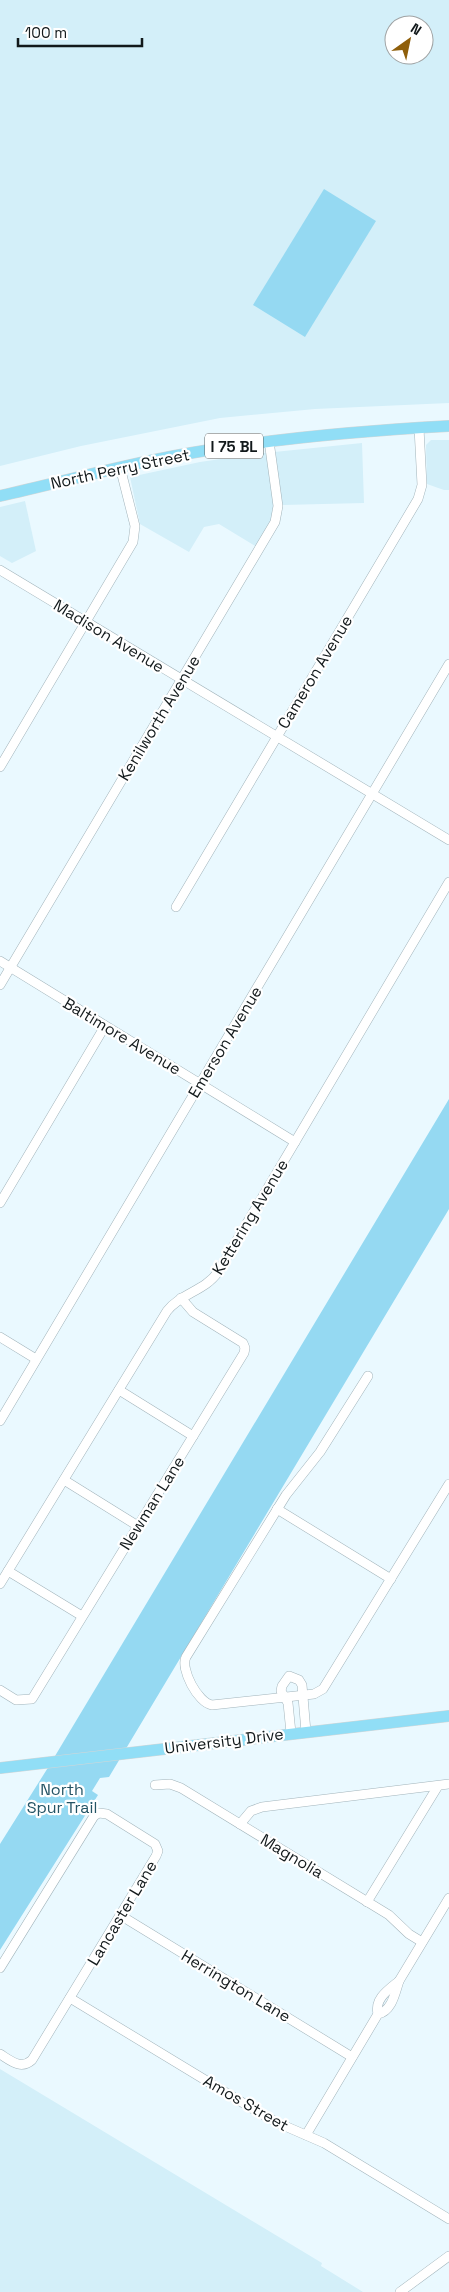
<svg xmlns="http://www.w3.org/2000/svg" width="449" height="2292" viewBox="0 0 449 2292" font-family="'Space Grotesk',sans-serif">
	<style>
		.built { fill: #d3eff9; fill-rule: evenodd }
		.green { fill: #95d9f2 }
		.lines { fill: none; stroke-linecap: round; stroke-linejoin: round }
		.minor-casing { stroke: #a2b4bb; stroke-width: 10 }
		.major-casing { stroke: #d4d6d6; stroke-width: 12 }
		.minor { stroke: #fff; stroke-width: 9 }
		.major { stroke: #91def6; stroke-width: 11 }
		.labels { text-anchor: middle; dominant-baseline: central; stroke-width: 4.5; stroke-linejoin: round; paint-order: stroke }
		.shield { fill: #fff; stroke: #595e5f; stroke-width: 1 }
		.shield-label { font-size: 15px; font-weight: bold; fill: #12191b }
		.street-label { font-size: 16px; fill: #12191b; stroke: #fff }
		.park-label { font-size: 16px; fill: #245465; stroke: #fff }
	</style>
	<rect width="100%" height="100%" fill="#eaf9ff"/>
	<g class="built">
		<path d="M0,0H449V403L315,409L220,418L81,446L0,466ZM394,25H424V55H394Z"/>
		<path d="M431,440H449V490H444L427,484L426,445Z"/>
		<path d="M362,443L364,503L283,505L257,547L219,524L204,527L189,552L140,524L130,477L200,462L255,454Z"/>
		<path d="M25,501L36,551L12,563L0,556V507Z"/>
		<path d="M0,2069L322,2263L321,2266L363,2292H0Z"/>
	</g>
	<g class="green">
		<path d="M324,189L376,221L305,337L253,305Z"/>
		<path d="M449,1099V1209L109,1777L100,1778L92,1791L98,1795L0,1950V1844L49,1766Z"/>
	</g>
	<g class="lines">
		<g class="minor-casing">
			<g id="minor">
				<path d="M0,570L449,840"/>
				<path d="M0,767L133,542L135,526L120,467"/>
				<path d="M176,907L418,499L422,485L419,428"/>
				<path d="M0,961L295,1142"/>
				<path d="M0,985L275,522L278,506L269,441"/>
				<path d="M0,1203L105,1026"/>
				<path d="M0,1337L36,1359"/>
				<path d="M368,1376L320,1452L286,1495L186,1657C180,1669 198,1703 212,1705L314,1694L323,1689L449,1484"/>
				<path d="M119,1390L193,1436"/>
				<path d="M0,1421L449,664"/>
				<path d="M64,1480L138,1526"/>
				<path d="M277,1509L391,1579"/>
				<path d="M8,1571L82,1616"/>
				<path d="M0,1584L167,1311C181,1293 205,1291 218,1272L449,882"/>
				<path d="M0,1690L16,1700L32,1699L244,1353L245,1348L243,1343L193,1312L181,1298"/>
				<path d="M291,1733L288,1703L281,1691L282,1686L289,1676L299,1680L302,1685L306,1732"/>
				<path d="M155,1785L170,1784L181,1788L389,1915L409,1934L422,1942"/>
				<path d="M240,1824L251,1811L262,1807L449,1784"/>
				<path d="M367,1902L438,1786"/>
				<path d="M120,1915L352,2057"/>
				<path d="M0,1968L94,1816L99,1813L107,1814L155,1844L158,1851L156,1856L32,2060C21,2070 11,2061 0,2054"/>
				<path d="M70,1998L253,2109L278,2123L324,2143L449,2219"/>
				<path d="M378,2014C374,1999 388,1990 399,1981"/>
				<path d="M306,2135L378,2014C392,2011 395,1993 399,1981L449,1898"/>
				<path d="M400,2292L449,2256"/>
			</g>
		</g>
		<g class="major-casing">
			<g id="major">
				<path d="M0,496C58,483 115,467 174,456C265,439 356,431 449,426"/>
				<path d="M0,1768L449,1716"/>
			</g>
		</g>
		<use href="#minor" class="minor"/>
		<use href="#major" class="major"/>
	</g>
	<g class="labels">
		<rect class="shield" x="205" y="433.5" width="58" height="25" rx="4"/>
		<g class="shield-label">
			<text x="234" y="446">I 75 BL</text>
		</g>
		<g class="street-label">
			<text transform="translate(120 469) rotate(-12)">North Perry Street</text>
			<text transform="translate(109 636) rotate(31)">Madison Avenue</text>
			<text transform="translate(315 672) rotate(-59)">Cameron Avenue</text>
			<text transform="translate(159 718) rotate(-59)">Kenilworth Avenue</text>
			<text transform="translate(122 1036) rotate(31)">Baltimore Avenue</text>
			<text transform="translate(225 1042) rotate(-59)">Emerson Avenue</text>
			<text transform="translate(250 1217) rotate(-59)">Kettering Avenue</text>
			<text transform="translate(152 1503) rotate(-58)">Newman Lane</text>
			<text transform="translate(224 1741) rotate(-7)">University Drive</text>
			<text transform="translate(292 1856) rotate(31)">Magnolia</text>
			<text transform="translate(122 1913) rotate(-59)">Lancaster Lane</text>
			<text transform="translate(236 1986) rotate(31)">Herrington Lane</text>
			<text transform="translate(246 2103) rotate(30)">Amos Street</text>
		</g>
		<g class="park-label">
			<text x="62" y="1789">North<tspan x="62" dy="18">Spur Trail</tspan></text>
		</g>
	</g>
	<g transform="translate(409 40) rotate(33)"><circle r="24" fill="#ffffff" stroke="#a0a3a4"/>
	<path d="M0-4L9 19L0 12L-9 19Z" fill="#8f5f0b"/>
	<text y="-8" font-size="14" font-weight="bold" text-anchor="middle" fill="#12191b">N</text>
	</g>
	<path d="M18 38v8h124v-8" fill="none" stroke="#12191b" stroke-width="2.5"/>
	<text x="25" y="38" font-size="15" fill="#12191b" stroke="#ffffff" stroke-width="4" paint-order="stroke">100 m</text>
</svg>
